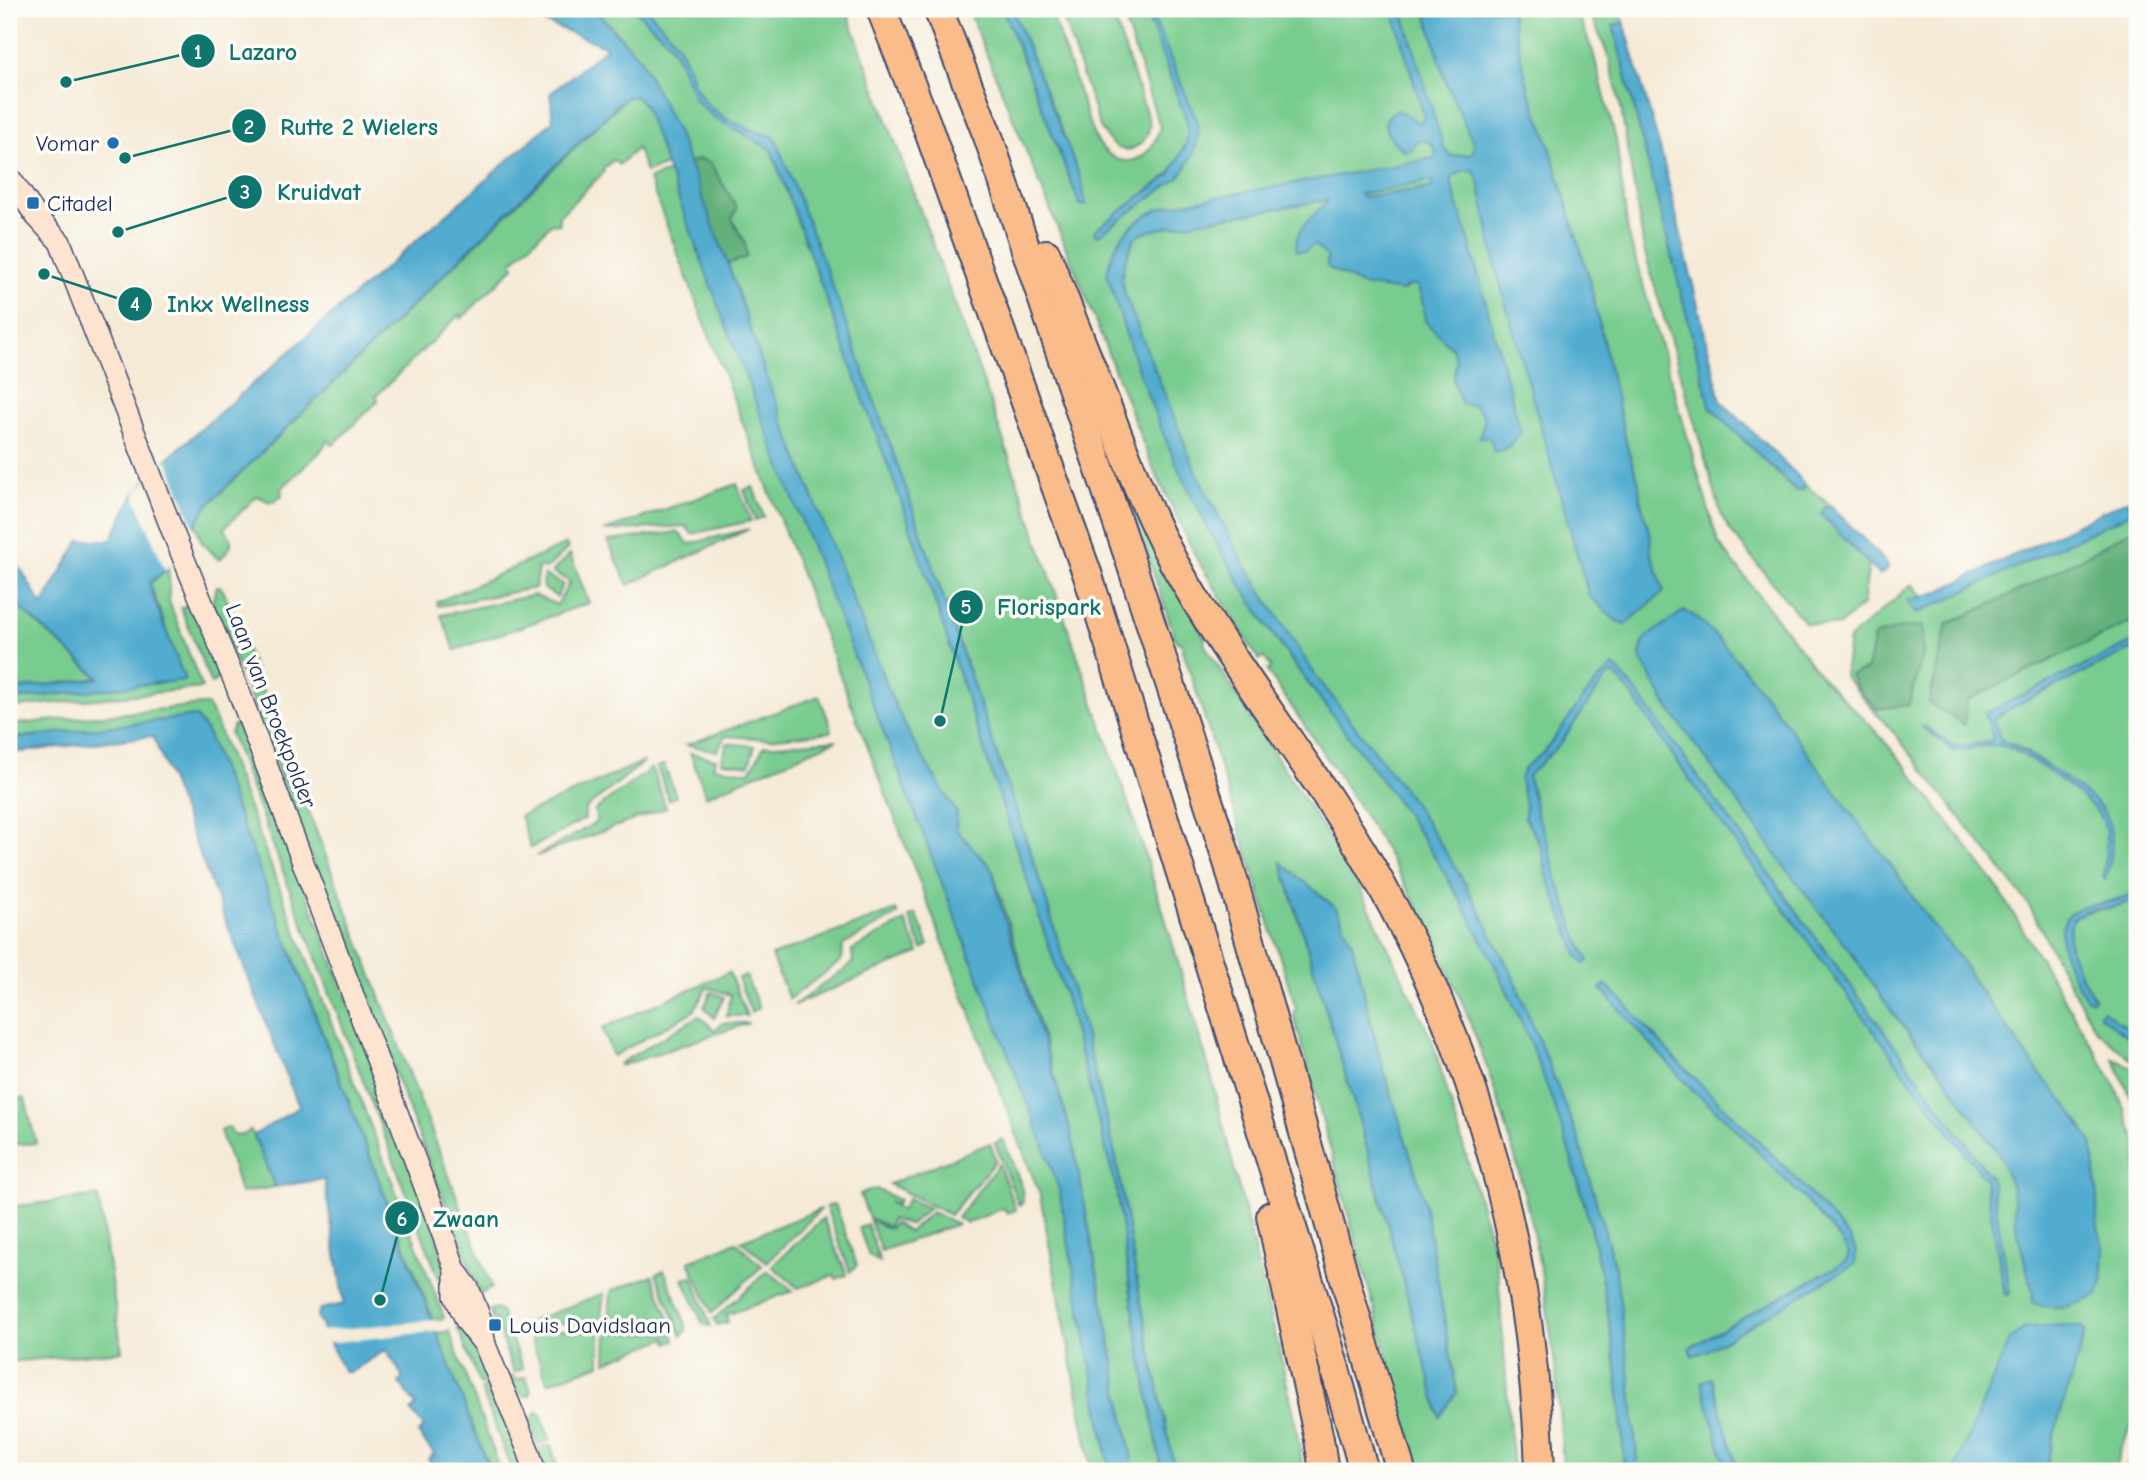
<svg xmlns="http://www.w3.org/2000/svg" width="2146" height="1480" viewBox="0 0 2146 1480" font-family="'Comic Neue',sans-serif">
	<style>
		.green { fill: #79cc8f; stroke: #4a7e76; stroke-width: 2; fill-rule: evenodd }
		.forest { fill: #62b07a; stroke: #3e706c; stroke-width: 2 }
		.water { fill: #51accf; stroke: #366e96; stroke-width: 2; fill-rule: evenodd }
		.pier { fill: #f5ead6 }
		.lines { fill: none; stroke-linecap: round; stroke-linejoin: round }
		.secondary-casing { stroke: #3c4b70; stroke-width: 24 }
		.motorway-casing { stroke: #3c4b70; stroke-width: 32 }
		.secondary { stroke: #fde4d1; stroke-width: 21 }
		.motorway { stroke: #fabc8b; stroke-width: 28 }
		.poi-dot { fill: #1f6fb2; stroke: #fdfcf7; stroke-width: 2.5 }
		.labels { text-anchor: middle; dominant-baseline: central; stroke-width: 7; stroke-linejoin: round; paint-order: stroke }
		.poi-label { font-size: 23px; fill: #1b2f5e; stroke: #fdfcf7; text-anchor: start }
		.street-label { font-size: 23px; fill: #1b2f5e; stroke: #fdfcf7 }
		.leader { fill: none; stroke: #0f766e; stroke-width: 2.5 }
		.callout-dot { fill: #0f766e; stroke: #fdfcf7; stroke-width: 2.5 }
		.mark-label { font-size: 21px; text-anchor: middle; font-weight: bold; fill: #fff }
		.callout-label { font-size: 24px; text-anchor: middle; font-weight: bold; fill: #0f766e; stroke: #fdfcf7; stroke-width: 7; stroke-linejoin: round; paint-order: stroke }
	</style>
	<rect width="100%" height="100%" fill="#fdfcf7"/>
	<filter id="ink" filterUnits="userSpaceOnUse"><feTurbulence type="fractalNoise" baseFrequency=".0143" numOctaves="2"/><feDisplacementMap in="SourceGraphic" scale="14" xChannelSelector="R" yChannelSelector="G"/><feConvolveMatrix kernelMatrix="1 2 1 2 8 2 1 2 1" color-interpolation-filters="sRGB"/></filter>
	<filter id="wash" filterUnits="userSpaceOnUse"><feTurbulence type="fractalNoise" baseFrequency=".00686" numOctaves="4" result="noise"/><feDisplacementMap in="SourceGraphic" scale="28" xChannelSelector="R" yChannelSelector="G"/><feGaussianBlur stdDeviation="1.57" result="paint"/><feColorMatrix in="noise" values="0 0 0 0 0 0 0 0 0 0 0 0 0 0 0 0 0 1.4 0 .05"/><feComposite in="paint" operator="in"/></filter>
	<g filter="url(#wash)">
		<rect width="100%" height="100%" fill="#f5ead6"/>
		<g class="green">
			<path d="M594,9H846L978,367L1133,817L1165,918L1209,1068L1279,1350L1294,1415L1303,1471H1175L1140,1298L1116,1158L1083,1025L1040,880L905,486L829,277L775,139L771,149L907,517L1064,992L1116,1187L1135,1322L1162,1471H1134L1071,1132L992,868L956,830L892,699L770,387L728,264L688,163L640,58Z"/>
			<path d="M968,9H1003L1078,200L1065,138L1012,9H1050L1093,134C1113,173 1149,169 1160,127L1121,9H1576L1593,52L1616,140L1628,233L1718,542L1824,680L1872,727L1904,764L1998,888L2114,1083L2137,1143V1415L2120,1449L2115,1471H1636L1615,1269L1579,1140L1442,846L1316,676L1283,628L1161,425C1172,458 1190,490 1206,521C1231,569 1258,616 1291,660C1327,711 1368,758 1404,809C1537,999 1616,1240 1624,1471H1563C1554,1261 1502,1054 1397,870C1358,801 1312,736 1267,671L1271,668L1264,657L1259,660L1197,559L1153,468L1080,282ZM1186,144V168L1095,235L1094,231L1170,174Z"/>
			<path d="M1060,9H1111L1150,124C1148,140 1141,145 1127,151C1112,147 1108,140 1100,127Z"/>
			<path d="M1589,9H1620L1624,22L1614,25L1710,407L1796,491L1804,484L1831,506L1825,507L1821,514L1869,563L1863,605L1838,626L1805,623L1732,533L1722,517L1644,249L1621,108L1609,58Z"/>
			<path d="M628,96H635L644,104L667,165L646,172L637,148L619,165L613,160L603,169L604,172L559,216V224L552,223L512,262L514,267L461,319L460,314L376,396L378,401L333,445L328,440L320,452L281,489L282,495L274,502H270L257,496L224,528C236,543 232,547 219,560L201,541L195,522L207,506Z"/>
			<path d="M669,172L719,305L1050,1162L1059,1190L1110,1471H1092L1040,1195L649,179Z"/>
			<path d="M737,484L751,521L692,534L686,526L604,531Z"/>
			<path d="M753,487L764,517L755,520L744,490Z"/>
			<path d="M1125,487L1205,638L1204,644L1357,882L1432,1040L1493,1247L1498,1274L1513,1471H1419L1294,1017L1296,1008L1181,643L1176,641ZM1282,864L1336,908L1352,943L1379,1055L1441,1416L1362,1130Z"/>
			<path d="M2137,509V527C2075,562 2013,596 1947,624L1929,703L1967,700L2137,619V640L1985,714L1993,737L1991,741C1978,745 1962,751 1949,744L1955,751C1968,750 1990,743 2002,745C2023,750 2092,799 2102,818C2109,832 2107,856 2108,871L2111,838L2102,809L2042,762L2017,746L2000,740L1993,719L2018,704L2137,647V893C2114,902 2089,903 2068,916L2065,955L2087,999L2094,997C2080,974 2053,938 2078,914L2114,907L2137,899V1059L2130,1058L2096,1030L2066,978L2029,905L1894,733L1844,676L1849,639L1912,584L1923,597L1908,601L1916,612Z"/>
			<path d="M749,529L628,585L608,541L678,532L689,544Z"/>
			<path d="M566,544L568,548L546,569L538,567L535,588L438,606L437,602Z"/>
			<path d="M570,554L589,603L455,650L441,615L534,595L557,605L570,582L552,572Z"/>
			<path d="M168,568C171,579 168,589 169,601L202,688L9,708V700L184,680L150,583Z"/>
			<path d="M544,575L563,584L557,597L543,588Z"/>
			<path d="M217,586H220L224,592L268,705L255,709L212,602Z"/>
			<path d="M9,598L99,679L9,690Z"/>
			<path d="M193,602L220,669L217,679L211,684L181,608Z"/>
			<path d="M819,696L832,729L830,732L768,739L725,736L717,751L686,745Z"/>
			<path d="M202,705H207L214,717L444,1317L442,1319L433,1320L206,730L195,716L9,739V725Z"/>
			<path d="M270,711L492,1288L480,1294L257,716Z"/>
			<path d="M241,722L435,1229L450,1289L449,1305L230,733L233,726Z"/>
			<path d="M837,740L706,796L690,753L716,759L713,767L750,772L764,746Z"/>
			<path d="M727,743L755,746L749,765L721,762Z"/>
			<path d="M645,761L585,809V819L531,848L520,816Z"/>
			<path d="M664,765L676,796L669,800L657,767Z"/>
			<path d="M652,768L666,808L536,856L597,822L595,810Z"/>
			<path d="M896,910L898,914L843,945L842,960L789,999L771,956Z"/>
			<path d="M916,914L929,945L922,949L909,917Z"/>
			<path d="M905,921L919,953L794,1005L853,963L852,950Z"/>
			<path d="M729,972L747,1016H726L731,995L707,987L694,1011L613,1056L602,1028Z"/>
			<path d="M746,976L759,1008L751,1012L738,978Z"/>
			<path d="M711,992L724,997L714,1018L704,1007Z"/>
			<path d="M699,1016L715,1030L722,1023H749L620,1066L619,1064Z"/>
			<path d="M2113,1059L2137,1069V1104L2135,1106Z"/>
			<path d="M9,1097L25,1099L36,1143L9,1145Z"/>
			<path d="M229,1127L234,1135H243L251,1130L275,1187L240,1193L235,1174L220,1131Z"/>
			<path d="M1003,1139L1022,1187L1023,1202L1019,1206L995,1143Z"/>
			<path d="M990,1143L996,1160L950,1215L889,1184Z"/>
			<path d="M999,1164L1016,1210L1007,1213L1004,1208L967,1223L957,1218Z"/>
			<path d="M876,1189L899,1200L896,1205L888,1202L902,1210L908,1199L929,1208L910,1225L892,1219L888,1227L869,1217L871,1221L889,1229L894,1223L909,1232L932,1212L957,1224L881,1251L860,1194Z"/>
			<path d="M98,1196L122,1351L9,1362V1207Z"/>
			<path d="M835,1204L857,1265L850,1272L826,1207Z"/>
			<path d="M821,1209L767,1262L741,1241Z"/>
			<path d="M823,1218L847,1275L836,1279L834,1275L798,1288L772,1266Z"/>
			<path d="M867,1224L880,1262L869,1256L859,1228Z"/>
			<path d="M736,1242L762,1266L712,1313L689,1261Z"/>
			<path d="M664,1270L686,1325V1331L682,1336L656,1274Z"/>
			<path d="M768,1271L793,1291L726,1315L728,1322L717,1325L714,1319Z"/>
			<path d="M652,1275L673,1329L609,1324L611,1291Z"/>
			<path d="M693,1277L711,1327L703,1324L683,1279Z"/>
			<path d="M604,1293L600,1325L530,1322Z"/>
			<path d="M496,1309L501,1312L523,1369L514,1372L511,1366L496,1320H492L490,1310Z"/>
			<path d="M460,1322L493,1380L480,1385L458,1329L457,1325Z"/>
			<path d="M527,1329L600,1331V1364L548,1383Z"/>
			<path d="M449,1331L501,1471H490L437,1333Z"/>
			<path d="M607,1332L673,1334L675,1340L668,1343L666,1338L606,1362Z"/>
			<path d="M514,1376L517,1380L526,1377L531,1391L529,1396C518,1397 514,1387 510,1377Z"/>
			<path d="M494,1384L522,1457L518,1459V1462L510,1466L481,1389Z"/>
			<path d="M537,1411L541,1414L550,1440L537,1445L531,1422Z"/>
			<path d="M2137,1438L2136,1471H2126Z"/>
			<path d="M551,1445L559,1471H544L538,1449Z"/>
		</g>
		<g class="forest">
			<path d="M699,159L710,162L737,208L732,219L745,243L747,257L728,264L688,163Z"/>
			<path d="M2137,527V619L1967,700L1965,725L1929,703L1947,624C2013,596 2075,562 2137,527Z"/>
			<path d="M1923,626V654L1909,705L1877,709L1857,688L1850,675L1867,669L1874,636L1900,628Z"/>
		</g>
		<g class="water">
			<path d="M534,9H594L640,58L678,134L728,264L770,387L892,699L914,743L957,813L956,830L992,868L1001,906L1071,1132L1134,1471H1110L1059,1190L1050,1162L718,305L644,105L635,96L628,97L618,104L207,506L168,568L150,583L152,594L185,680L9,700V690L99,678L9,598V549L42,605L80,540H111L134,494L167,459L553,121L550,94L607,47L536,19Z"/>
			<path d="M634,9H647C658,22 673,35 681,51C688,63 691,78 698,91C711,117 748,130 775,137L829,276L905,486L1040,880L1083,1025L1116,1158L1140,1298L1175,1471H1162L1135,1322L1116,1187L1064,992L907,517L771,149L713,117L695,100L678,59L668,41Z"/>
			<path d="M1003,9H1012L1065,138L1082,183L1086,205H1080Z"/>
			<path d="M1145,9H1150L1197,121C1201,142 1191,162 1178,178L1097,236L1094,231L1170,174L1185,147L1188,134L1187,122Z"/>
			<path d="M1392,9H1402L1444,149L1452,156L1471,154L1475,147L1446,82L1425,9H1510L1529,91L1547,137L1589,278L1628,450L1639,483L1640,498L1651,538L1650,549L1664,592L1626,624L1616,621L1589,596L1498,277L1479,182L1474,171L1464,170L1452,178V186L1467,233L1521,433C1511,443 1507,451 1493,452L1492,442L1487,437H1479L1484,423L1483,414L1475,406L1462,404L1453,381L1456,360L1452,348L1425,321L1422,299L1417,285L1408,286L1403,291L1361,285L1327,267V256L1314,245L1305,251H1297C1292,228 1316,215 1328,200L1172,226L1142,233L1134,239L1125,261L1121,279L1127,300L1196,472L1244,564L1316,676L1407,793L1442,846L1466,885L1513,976L1579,1140L1616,1272L1630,1377L1638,1471H1624C1617,1263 1554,1058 1448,879C1394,787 1322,708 1263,619C1214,547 1173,464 1143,383C1129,347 1119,311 1107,275C1111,240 1135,217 1167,206L1436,158C1436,146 1428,137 1416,141L1413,148L1406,152C1391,141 1372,121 1398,110L1421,124L1424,116ZM1426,182H1432L1431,188L1364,197L1360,194Z"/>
			<path d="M1624,22L1661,152L1721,401L1797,475L1804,484L1803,490L1796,491L1710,407L1613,25Z"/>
			<path d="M2137,495V509L2121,518L1923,611L1916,613L1908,601L1938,592Z"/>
			<path d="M1831,506L1881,557L1888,565L1887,570L1879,575L1821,514L1825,507Z"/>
			<path d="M1683,611C1717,613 1854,824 1888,861L1933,926L1957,954L1976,985L2044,1079L2068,1106L2092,1143L2097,1190V1222L2104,1253L2102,1283L2098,1295C2080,1305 2051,1313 2032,1302L2033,1294L2017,1230L2012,1188L2000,1156L1941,1072L1894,1015L1848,948L1794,879L1686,732L1666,704L1644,665L1640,656L1642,646L1646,638Z"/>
			<path d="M2137,640V647L2018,704L1993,719L2001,740C2030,753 2054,770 2079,789C2087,796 2097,802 2103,811C2116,829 2113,860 2105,880L2103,875C2105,858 2109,838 2103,821C2095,802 2024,751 2003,746C1988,742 1970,751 1954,751L1921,726L1927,728L1956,747L1991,741L1993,736L1985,714L1988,712Z"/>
			<path d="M1614,666L1633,687L1989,1175L1992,1182L2010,1294L2005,1295L1985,1179L1900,1067L1696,789L1629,691L1614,674L1607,677L1598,689L1560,744L1528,776L1538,818L1548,842L1555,872L1577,936L1589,961L1584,964L1578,956L1547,876L1542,848L1525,818V805L1520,779L1525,767L1544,752L1585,696L1598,680Z"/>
			<path d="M195,716L206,730L490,1471H436L428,1459L434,1454L418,1433L424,1427L411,1411L416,1405L399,1383L403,1377L386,1350L351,1372H344L317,1317L320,1309L344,1304L324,1179L275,1187L254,1135L299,1107L153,736L9,753V739Z"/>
			<path d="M1282,863L1336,908L1352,943L1379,1055L1423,1196L1457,1392L1440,1417L1362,1130Z"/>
			<path d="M2137,893V899L2114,907L2085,911L2073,919C2060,947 2080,973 2094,998L2092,1000L2087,999C2071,976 2042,926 2079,908C2087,904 2097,905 2106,903C2117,901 2127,897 2137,893Z"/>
			<path d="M1605,984L1623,1001L1673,1057L1786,1168L1850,1238L1856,1251L1855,1264L1706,1351L1692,1356L1690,1347L1845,1262L1849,1254L1842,1241L1807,1202L1724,1117L1693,1091L1601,989Z"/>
			<path d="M2103,1010L2137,1035V1043L2100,1016V1013Z"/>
			<path d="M2063,1325L2083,1328L2085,1333L2052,1441L2046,1471H1954L2009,1340L2026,1327Z"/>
			<path d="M1710,1378L1712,1379L1738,1471H1727L1701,1382Z"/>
		</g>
		<g class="pier">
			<path d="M167,459L195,529L177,559L165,570L134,494Z"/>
			<path d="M436,1320L440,1331L326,1343L320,1331Z"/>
		</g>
	</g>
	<g filter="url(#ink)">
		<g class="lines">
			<g class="secondary-casing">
				<g id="secondary">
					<path d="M9,177L37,217L60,242L176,540L237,687L445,1240L455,1270V1296L467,1322L485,1345"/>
					<path d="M455,1270L468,1288L473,1300L480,1318L485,1345L528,1450L535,1471"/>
				</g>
			</g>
			<g class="motorway-casing">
				<g id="motorway">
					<path d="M881,9L926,123L1088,576L1324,1330L1364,1471"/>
					<path d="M938,9L989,139L1131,563L1228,862L1350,1297L1401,1471"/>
					<path d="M1046,254C1067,306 1087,358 1108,410C1128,462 1148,514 1174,563C1234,671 1313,766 1374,872C1479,1054 1533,1261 1540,1471"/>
					<path d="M1271,1216L1319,1439L1324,1471"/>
				</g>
			</g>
			<use href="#secondary" class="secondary"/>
			<use href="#motorway" class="motorway"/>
		</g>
	</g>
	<g class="poi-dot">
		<circle cx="113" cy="143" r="7"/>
		<rect x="26" y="196" width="14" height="14" rx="3.5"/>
		<rect x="488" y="1318" width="14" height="14" rx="3.5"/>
	</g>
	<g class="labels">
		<g class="poi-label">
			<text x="99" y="143" text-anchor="end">Vomar</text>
			<text x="47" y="203">Citadel</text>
			<text x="509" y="1325">Louis Davidslaan</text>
		</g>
		<g class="street-label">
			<text transform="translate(271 706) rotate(69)">Laan van Broekpolder</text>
		</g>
	</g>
	<path class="leader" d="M66 82L198 51M125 158L249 126M118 232L245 192M44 274L135 304M940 721L966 607M380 1300L402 1218"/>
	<g class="callout-dot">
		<circle cx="66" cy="82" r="7"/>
		<circle cx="125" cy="158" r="7"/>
		<circle cx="118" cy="232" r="7"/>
		<circle cx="44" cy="274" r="7"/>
		<circle cx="940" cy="721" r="7"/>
		<circle cx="380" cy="1300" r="7"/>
		<circle cx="198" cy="51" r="18"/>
		<circle cx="249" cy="126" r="18"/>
		<circle cx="245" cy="192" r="18"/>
		<circle cx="135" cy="304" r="18"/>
		<circle cx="966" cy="607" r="18"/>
		<circle cx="402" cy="1218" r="18"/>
	</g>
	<g class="mark-label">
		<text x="198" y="59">1</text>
		<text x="249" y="134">2</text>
		<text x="245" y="199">3</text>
		<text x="135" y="311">4</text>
		<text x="966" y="614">5</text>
		<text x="402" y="1226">6</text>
	</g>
	<g class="callout-label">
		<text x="263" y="60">Lazaro</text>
		<text x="359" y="135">Rutte 2 Wielers</text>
		<text x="319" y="200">Kruidvat</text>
		<text x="238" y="312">Inkx Wellness</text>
		<text x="1049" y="615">Florispark</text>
		<text x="466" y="1227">Zwaan</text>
	</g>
	<rect width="2146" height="1480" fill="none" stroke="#fdfcf7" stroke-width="35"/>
</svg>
